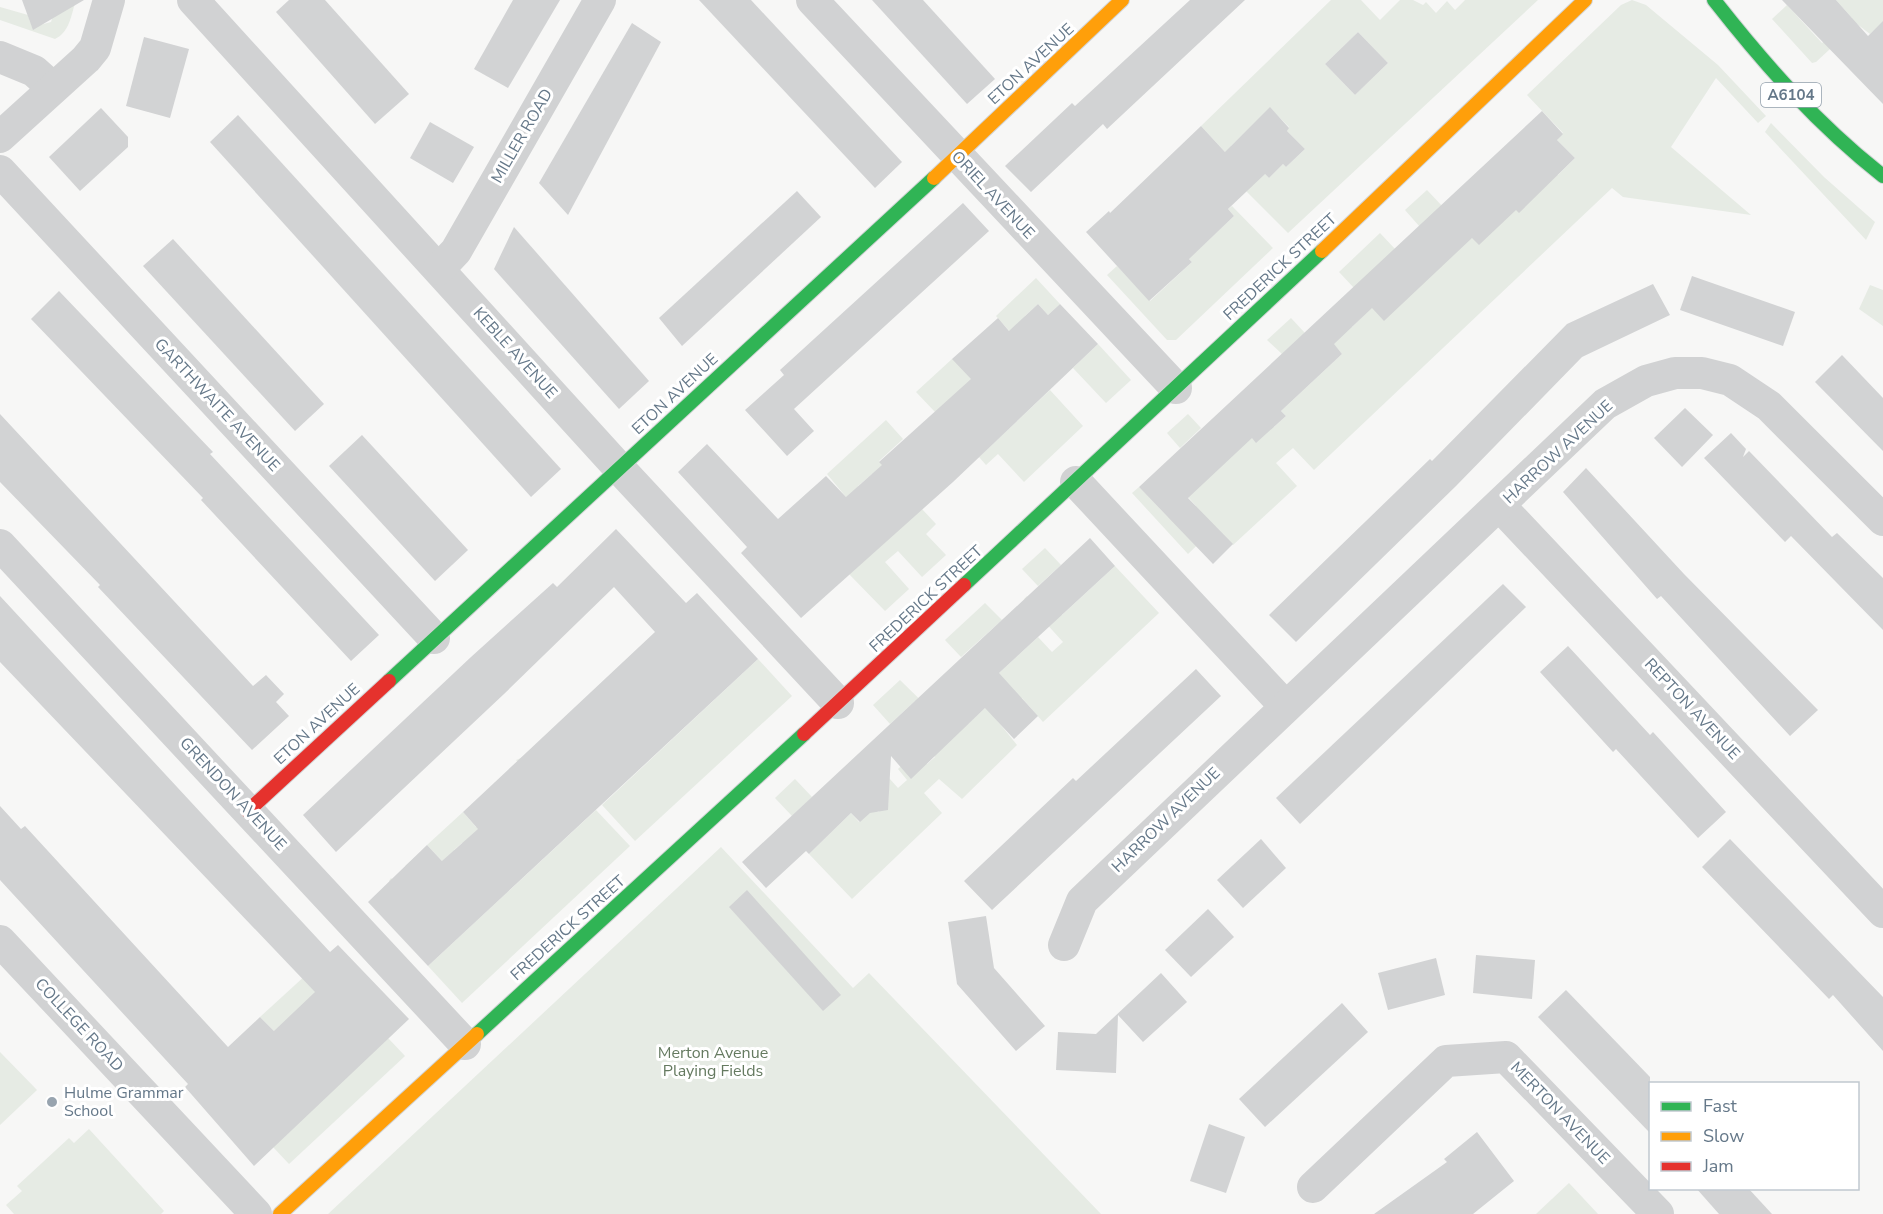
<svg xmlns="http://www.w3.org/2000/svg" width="1883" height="1214" viewBox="0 0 1883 1214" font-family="'Nunito Sans',sans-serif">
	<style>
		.green { fill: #e6ebe4; fill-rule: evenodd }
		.building { fill: #d2d3d4 }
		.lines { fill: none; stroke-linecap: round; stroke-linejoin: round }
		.fast-casing { stroke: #d2d4d6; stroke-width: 16 }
		.slow-casing { stroke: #d2d4d6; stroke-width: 16 }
		.jam-casing { stroke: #d2d4d6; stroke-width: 16 }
		.street { stroke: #d1d2d3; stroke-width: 32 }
		.fast { stroke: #30b455; stroke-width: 14 }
		.slow { stroke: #ff9f0a; stroke-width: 14 }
		.jam { stroke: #e5322d; stroke-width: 14 }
		.poi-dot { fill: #98a4af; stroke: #fff; stroke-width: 2 }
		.labels { text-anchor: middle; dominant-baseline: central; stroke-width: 6; stroke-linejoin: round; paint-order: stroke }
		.shield { fill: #fff; stroke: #93a0ac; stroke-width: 1.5 }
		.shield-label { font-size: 15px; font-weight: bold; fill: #657889 }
		.street-label { font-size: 16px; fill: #657889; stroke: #fff }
		.park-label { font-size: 16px; fill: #657a60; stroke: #fff }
		.poi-label { font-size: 16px; fill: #657889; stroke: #fff; text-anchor: start }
	</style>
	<rect width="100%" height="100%" fill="#f7f7f6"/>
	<g class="green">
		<path d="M58,0H76C71,15 70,32 55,39L0,20V7L28,15L30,22L40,25L51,22Z"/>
		<path d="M1331,0H1361L1380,20L1400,0H1413L1423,5L1426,2L1436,13L1447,1L1455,10L1465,0H1538L1288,233L1217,162L1226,153L1201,126ZM1358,32L1388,63L1355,95L1325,64ZM1270,108L1289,127L1287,131L1305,149L1286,167L1283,164L1269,178L1253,162L1250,165L1231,146Z"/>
		<path d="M1632,0L1646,5L1718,65L1766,116L1758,123L1716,78L1671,147L1751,215L1623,197L1612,188L1314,470L1293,448L1276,463L1297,486L1233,545L1216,527L1188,554L1132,493L1139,487L1168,517L1196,506L1188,497L1269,421L1274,427L1286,416L1281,411L1342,354L1315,323L1352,327L1364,315L1354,288L1339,272L1380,233L1396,250L1472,238L1549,166L1558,175L1575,158L1557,140L1563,133L1527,95L1621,5Z"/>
		<path d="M1836,0H1883V22L1870,34L1857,24L1816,62L1812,63L1772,19L1787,5L1822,43L1852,18Z"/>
		<path d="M1771,123L1824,177L1875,222L1866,240L1765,132Z"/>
		<path d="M1169,157L1191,179L1200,248L1234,216L1228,209L1232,206L1273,248L1176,340H1167L1107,275L1117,266L1150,301L1192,262L1160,227L1164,190L1150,175Z"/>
		<path d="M1427,190L1443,207L1420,227L1405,210Z"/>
		<path d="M1036,278L1060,304L1048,315L1038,304L1025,316L1041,334L935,412L916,392L952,359L988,355L974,339L1012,334L996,316Z"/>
		<path d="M1870,285L1883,290V326L1859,309Z"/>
		<path d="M1291,318L1305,333L1282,354L1267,340Z"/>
		<path d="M1098,344L1131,380L1106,403L1073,368Z"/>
		<path d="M1050,390L1083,426L1024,482L998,454L986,465L979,457Z"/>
		<path d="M1188,414L1201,428L1180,448L1167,433Z"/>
		<path d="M886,420L903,439L879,461L889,473L880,482L872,474L858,486L865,495L821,516L803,497L813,488L833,509L846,497L827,474Z"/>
		<path d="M921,508L936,524L926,534L946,555L922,577L898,551L885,562L909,589L885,611L849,574Z"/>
		<path d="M1045,548L1061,565L1038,586L1022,569Z"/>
		<path d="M1115,566L1159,613L1043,722L1022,698L996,719L1017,745L962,799L939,779L924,793L942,813L852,899L809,854L851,813L859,822L874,808L878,812L888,806L889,778L898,788L907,780L898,769L916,752L927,764L935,757L925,745L915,701L890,724L873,705L900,680L945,724H968L987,706L986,685L1038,637L1052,652L1063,642L1024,599L1027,596L1044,615L1054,607L1062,615Z"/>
		<path d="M985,603L1002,620L961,657L945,640Z"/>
		<path d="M758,659L792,696L635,841L602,805Z"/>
		<path d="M526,756L542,774L553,764L563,775L481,852L475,847L470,852L462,843L454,850L467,865L432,898L427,894L421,900L416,895L412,899L420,908L409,919L396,906L404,897L389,881L391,878L408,894L420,882L405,866L415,857L434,876L446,865L427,845L463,812L476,827L485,819L472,804L479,803L496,820L505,812L500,805L508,797L494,783L501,780L518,797L528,788L525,784L531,777L516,760Z"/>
		<path d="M795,779L812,797L792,816L775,798Z"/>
		<path d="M596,810L630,846L462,1003L428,966Z"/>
		<path d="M721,847L853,988L869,973L1101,1214H328Z"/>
		<path d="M318,964L332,979L306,1051L278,1035L260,1017Z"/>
		<path d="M388,1038L405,1056L289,1164L273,1147Z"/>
		<path d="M0,1052L37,1090L0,1125Z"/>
		<path d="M89,1129L164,1211L161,1214H14L6,1205L22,1191L17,1186L69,1138L74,1143Z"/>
		<path d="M1569,1183L1598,1214H1536Z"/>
	</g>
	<g class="building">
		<path d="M22,0H84L33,30Z"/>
		<path d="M289,0H325L409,94L375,124L276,12Z"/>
		<path d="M513,0H560L508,88L474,69Z"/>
		<path d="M699,0H751L902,162L875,188Z"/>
		<path d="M872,0H923L995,79L967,104Z"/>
		<path d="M1190,0H1245L1107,129L1103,124L1031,192L1005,166L1072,103L1075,106Z"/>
		<path d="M1782,0H1836L1868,36L1883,21V104Z"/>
		<path d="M632,23L661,42L568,215L539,183Z"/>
		<path d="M1358,32L1388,63L1355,95L1325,64Z"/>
		<path d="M144,37L189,49L170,118L126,106Z"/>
		<path d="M1270,107L1289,128L1287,131L1305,149L1286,167L1283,164L1269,178L1265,174L1228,209L1234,216L1189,259L1192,262L1149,301L1086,232L1109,211L1110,213L1201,126L1225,152Z"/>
		<path d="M101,108L128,137V147L80,191L49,157Z"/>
		<path d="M1542,111L1563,134L1557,140L1575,158L1519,213L1516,210L1479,245L1472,238L1384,321L1372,308L1334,344L1342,354L1281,411L1286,416L1256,443L1252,438L1188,498L1233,544L1213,564L1139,487Z"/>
		<path d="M238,115L561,469L531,497L210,142Z"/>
		<path d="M430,122L474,147L453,183L410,158Z"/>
		<path d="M797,191L821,217L682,346L659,318Z"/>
		<path d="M963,203L989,231L794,409L814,431L787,456L745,410L784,375L780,370Z"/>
		<path d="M514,227L649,381L619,409L494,269Z"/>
		<path d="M173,239L324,404L295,431L143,266Z"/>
		<path d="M1692,276L1795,312L1783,346L1680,310Z"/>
		<path d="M1653,284L1670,315L1582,357L1456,486L1296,642L1269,615L1430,459L1432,461L1567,324Z"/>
		<path d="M59,291L213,452L210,454L379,635L351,661L201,500L203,498L31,319Z"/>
		<path d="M1038,304L1048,315L1060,304L1098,344L953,482L801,618L741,553L747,547L678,472L707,444L778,519L826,476L846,497L882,465L879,462L971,379L952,359L998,318L1009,331Z"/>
		<path d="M1842,355L1883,398V451L1815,382Z"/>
		<path d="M1685,408L1713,435L1682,467L1654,438Z"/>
		<path d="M0,414L253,686L266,675L284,694L276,702L289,716L252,750L98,587L100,585L0,482Z"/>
		<path d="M1731,433L1746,449L1743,457L1749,451L1832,537L1837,533L1883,578V630L1791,536L1785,542L1704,458Z"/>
		<path d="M362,435L468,550L435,581L329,466Z"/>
		<path d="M1586,468L1684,574L1818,710L1790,736L1661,596L1657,599L1563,492Z"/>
		<path d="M616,529L686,603L697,593L758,659L428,966L368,902L427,845L442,861L478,829L463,812L655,632L614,587L504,694L336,852L303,815L471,657L553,583L557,587Z"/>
		<path d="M1090,538L1115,566L999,673L1038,716L1014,739L985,708L911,779L891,756L888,810L870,813L860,822L851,813L809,854L806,851L766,888L742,862Z"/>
		<path d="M1503,584L1526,607L1300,824L1276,798Z"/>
		<path d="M0,596L330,952L338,945L409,1019L254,1166L185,1087L188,1084L0,880V806L21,829L25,826L228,1047L260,1017L274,1031L315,992L0,662Z"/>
		<path d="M1568,646L1650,735L1653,732L1726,812L1698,838L1616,749L1613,752L1540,672Z"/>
		<path d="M1196,669L1221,696L992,910L964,881L1073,778L1076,781Z"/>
		<path d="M1261,839L1286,868L1243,908L1217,880Z"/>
		<path d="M1730,839L1883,997V1051L1833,995L1829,999L1702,867Z"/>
		<path d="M747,890L841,995L823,1011L729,907Z"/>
		<path d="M1208,909L1234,937L1191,977L1165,950Z"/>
		<path d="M986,916L994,968L1045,1026L1016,1051L957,984L948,922Z"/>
		<path d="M1476,955L1535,960L1532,999L1473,993Z"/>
		<path d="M1436,958L1445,995L1388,1010L1378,973Z"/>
		<path d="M1161,973L1187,1002L1143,1042L1118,1015L1116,1073L1056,1070L1058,1032L1096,1034Z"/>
		<path d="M1566,990L1650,1077V1133L1538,1017Z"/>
		<path d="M1342,1003L1368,1032L1265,1127L1239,1099Z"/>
		<path d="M1209,1124L1245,1137L1226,1193L1190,1181Z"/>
		<path d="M1477,1132L1514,1181L1473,1214H1374L1447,1162L1444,1159Z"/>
		<path d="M1696,1188H1748L1772,1214H1719Z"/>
	</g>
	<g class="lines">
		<g class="fast-casing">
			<g id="fast">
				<path d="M1714,0C1765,65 1818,125 1883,176"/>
				<path d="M964,585L1322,251"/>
				<path d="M389,681L934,178"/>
				<path d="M477,1034L804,734"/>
			</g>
		</g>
		<g class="slow-casing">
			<g id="slow">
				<path d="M934,178L1122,0"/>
				<path d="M1322,251L1585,0"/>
				<path d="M280,1214L477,1034"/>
			</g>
		</g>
		<g class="jam-casing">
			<g id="jam">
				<path d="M804,734L964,585"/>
				<path d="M248,811L389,681"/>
			</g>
		</g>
		<g class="street">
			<path d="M193,0L619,468L838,703"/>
			<path d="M812,0L1176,388"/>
			<path d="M0,57L34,71L53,88"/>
			<path d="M0,137L86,59L95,48L109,0"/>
			<path d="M0,171L434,638"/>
			<path d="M439,269L456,251L600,0"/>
			<path d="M1076,482L1285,706"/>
			<path d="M1500,506L1883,912"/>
			<path d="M0,545L465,1044"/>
			<path d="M0,941L256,1214"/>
			<path d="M1064,945L1082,901L1605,404L1646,381L1675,373H1702L1730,380L1769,406L1883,520"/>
			<path d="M1313,1187L1446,1061L1506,1057L1658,1214"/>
		</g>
		<use href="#fast" class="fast"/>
		<use href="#slow" class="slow"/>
		<use href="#jam" class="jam"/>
	</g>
	<circle class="poi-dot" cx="52" cy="1102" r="6"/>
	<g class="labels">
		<rect class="shield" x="1761" y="83" width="60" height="24" rx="4.5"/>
		<g class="shield-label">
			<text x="1791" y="95">A6104</text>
		</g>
		<g class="street-label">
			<text transform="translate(1031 64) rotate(-43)">ETON AVENUE</text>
			<text transform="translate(522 136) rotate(-60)">MILLER ROAD</text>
			<text transform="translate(993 195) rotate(47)">ORIEL AVENUE</text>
			<text transform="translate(1280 267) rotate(-43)">FREDERICK STREET</text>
			<text transform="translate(515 353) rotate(48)">KEBLE AVENUE</text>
			<text transform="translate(675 394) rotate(-43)">ETON AVENUE</text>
			<text transform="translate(217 405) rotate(47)">GARTHWAITE AVENUE</text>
			<text transform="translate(1558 452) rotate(-43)">HARROW AVENUE</text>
			<text transform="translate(926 599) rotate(-43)">FREDERICK STREET</text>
			<text transform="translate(1692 709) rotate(47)">REPTON AVENUE</text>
			<text transform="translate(317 724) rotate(-43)">ETON AVENUE</text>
			<text transform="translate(233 794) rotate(47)">GRENDON AVENUE</text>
			<text transform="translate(1166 820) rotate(-44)">HARROW AVENUE</text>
			<text transform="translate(568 928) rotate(-42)">FREDERICK STREET</text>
			<text transform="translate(79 1025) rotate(47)">COLLEGE ROAD</text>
			<text transform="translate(1560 1113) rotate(46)">MERTON AVENUE</text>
		</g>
		<g class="park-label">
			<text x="713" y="1053">Merton Avenue<tspan x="713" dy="18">Playing Fields</tspan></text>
		</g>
		<g class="poi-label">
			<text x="64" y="1093">Hulme Grammar<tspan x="64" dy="18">School</tspan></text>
		</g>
	</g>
	<rect x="1649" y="1082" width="210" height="108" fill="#ffffff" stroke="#c1c9d0" stroke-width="1.5"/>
	<rect x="1661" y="1102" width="30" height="9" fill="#30b455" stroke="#c1c9d0" stroke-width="1.5"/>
	<text x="1703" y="1112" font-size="18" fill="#657889">Fast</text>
	<rect x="1661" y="1132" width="30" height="9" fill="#ff9f0a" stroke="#c1c9d0" stroke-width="1.5"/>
	<text x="1703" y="1142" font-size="18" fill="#657889">Slow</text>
	<rect x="1661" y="1162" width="30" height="9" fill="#e5322d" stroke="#c1c9d0" stroke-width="1.5"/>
	<text x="1703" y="1172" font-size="18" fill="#657889">Jam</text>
</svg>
